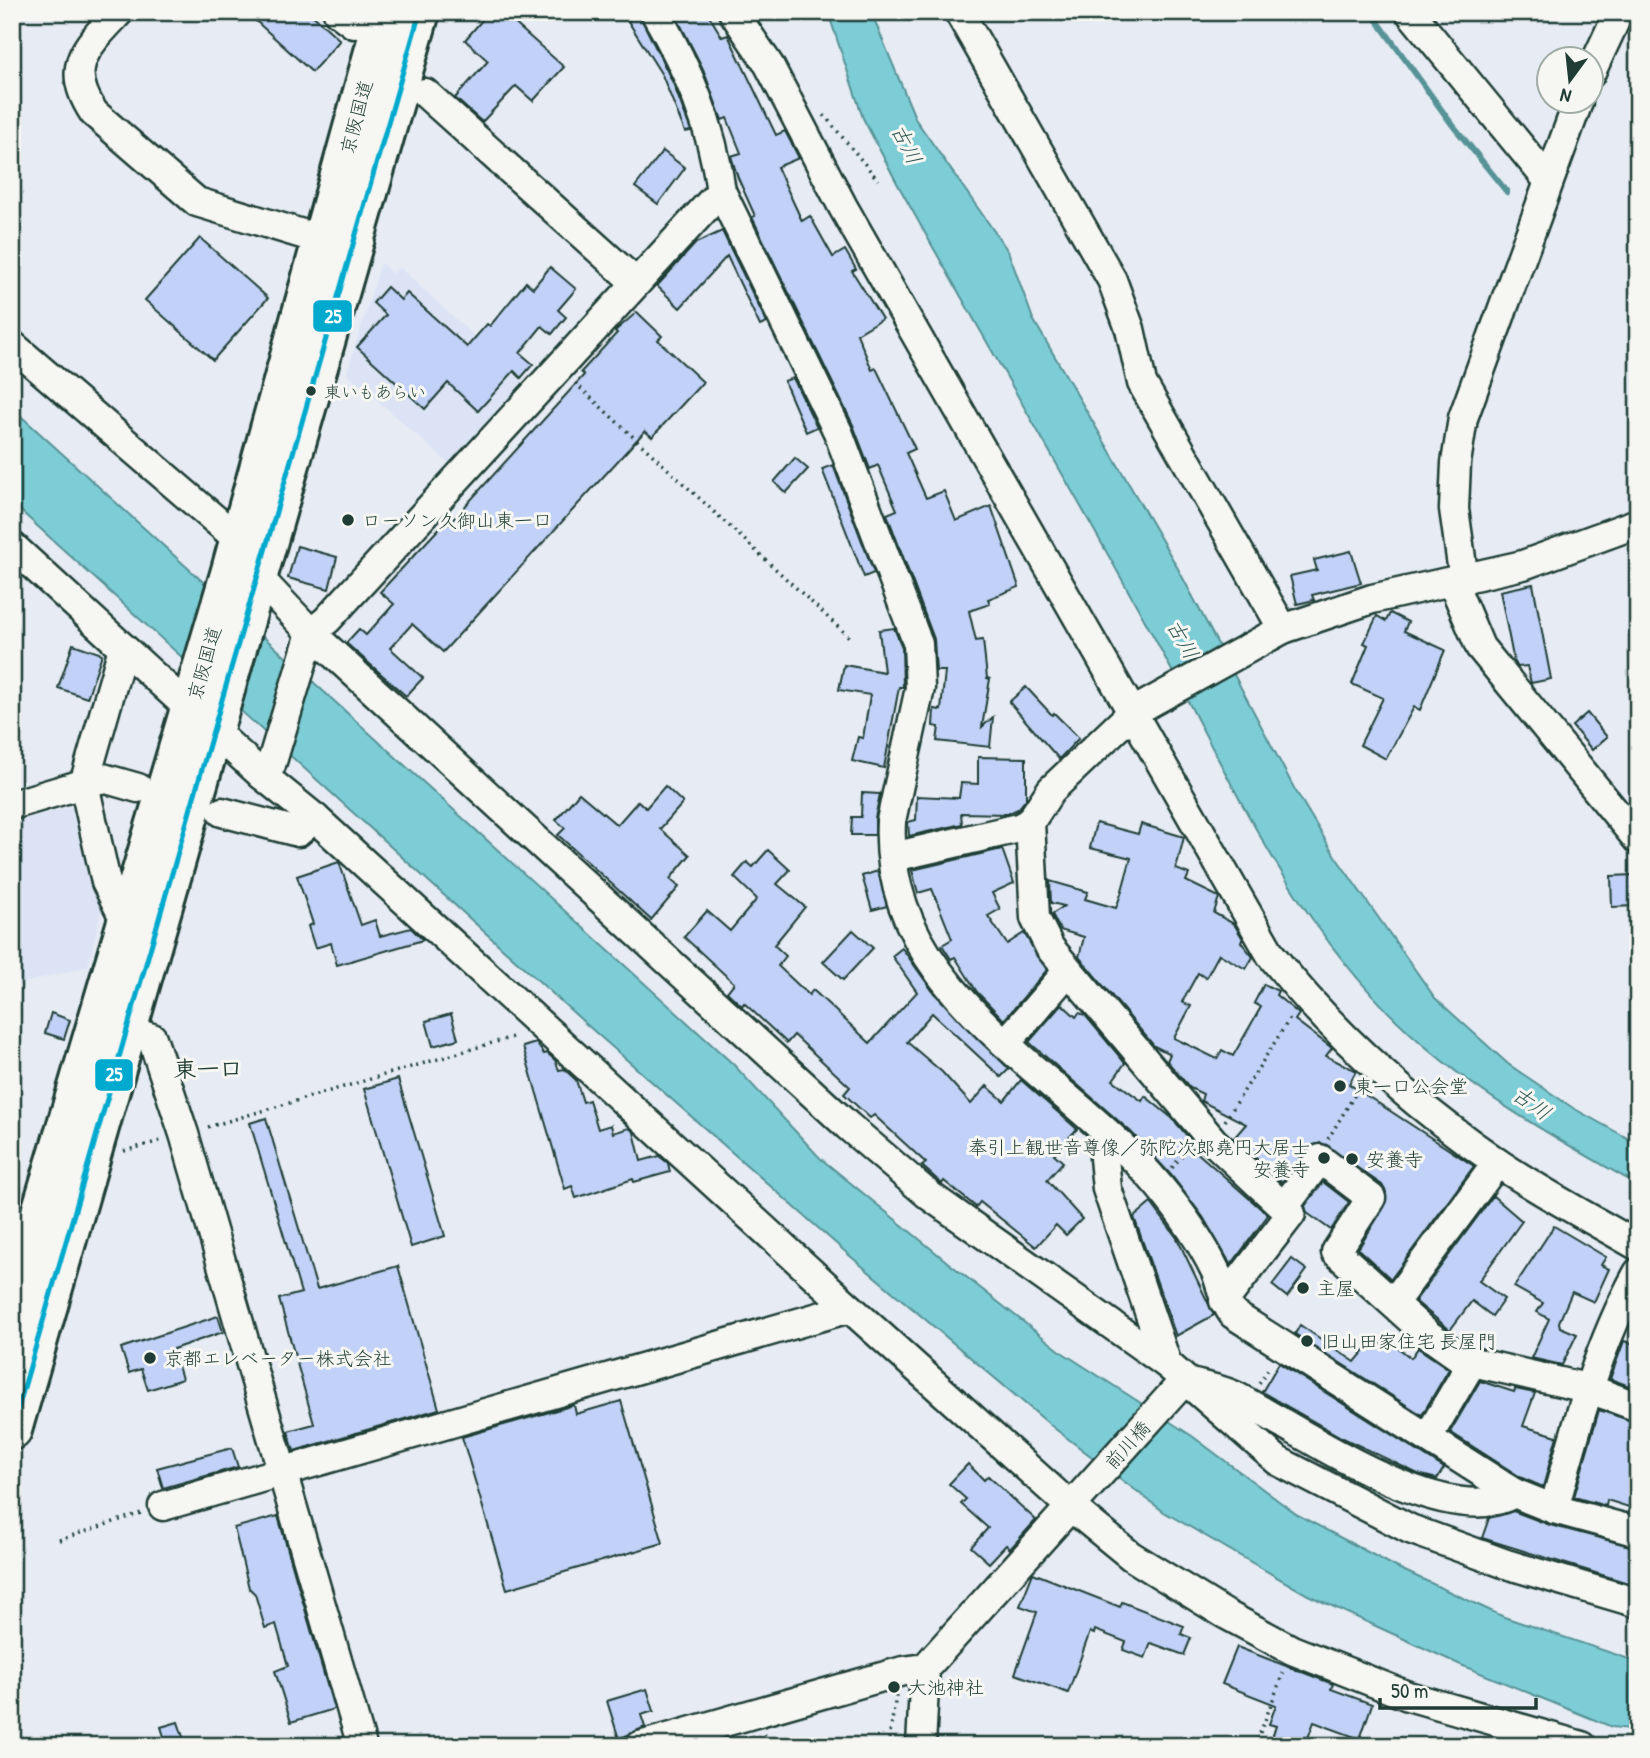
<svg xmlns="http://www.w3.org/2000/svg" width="1650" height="1758" viewBox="0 0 1650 1758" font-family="'Patrick Hand','Klee One',sans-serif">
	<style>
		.built { fill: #dbe3f5 }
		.water { fill: #7dcdd7; stroke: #579396; stroke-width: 2 }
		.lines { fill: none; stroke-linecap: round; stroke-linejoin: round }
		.stream { stroke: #579396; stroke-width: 6 }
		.building { fill: #c1d1f7; stroke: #1f3d34; stroke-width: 2 }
		.minor-casing { stroke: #1f3d34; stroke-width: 33 }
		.highway-casing { stroke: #1f3d34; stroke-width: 44 }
		.path { stroke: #1f3d34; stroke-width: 3.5; stroke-dasharray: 2 5; stroke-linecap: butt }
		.minor { stroke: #f6f6f2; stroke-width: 28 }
		.highway { stroke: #f6f6f2; stroke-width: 38 }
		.bus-1-casing { stroke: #f6f6f2; stroke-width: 10 }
		.bus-1 { stroke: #00a9ce; stroke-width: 5 }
		.bus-dot { fill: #1f3d34; stroke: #f6f6f2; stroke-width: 2.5 }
		.labels { text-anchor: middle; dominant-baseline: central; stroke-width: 6; stroke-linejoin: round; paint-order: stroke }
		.bus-label { font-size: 17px; fill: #1f3d34; stroke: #f6f6f2; text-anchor: start }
		.street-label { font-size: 19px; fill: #1f3d34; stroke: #f6f6f2 }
		.poi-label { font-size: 19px; fill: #1f3d34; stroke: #f6f6f2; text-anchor: start }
		.water-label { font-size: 21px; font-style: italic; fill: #325a55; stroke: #f6f6f2 }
		.quarter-label { font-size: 23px; font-weight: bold; fill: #1f3d34; stroke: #f6f6f2 }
		.line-badge { stroke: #f6f6f2; stroke-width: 2.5 }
		.badge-label { font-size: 19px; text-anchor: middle; font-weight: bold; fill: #fff }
	</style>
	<rect width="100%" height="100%" fill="#e6ebf4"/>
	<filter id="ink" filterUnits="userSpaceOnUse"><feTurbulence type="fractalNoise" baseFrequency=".0143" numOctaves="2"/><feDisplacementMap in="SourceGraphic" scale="14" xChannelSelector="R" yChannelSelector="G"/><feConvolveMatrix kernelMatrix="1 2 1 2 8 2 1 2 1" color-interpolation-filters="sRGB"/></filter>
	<g filter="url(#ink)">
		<g class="built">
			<path d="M381,263L392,274L399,267L529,387L454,468L347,373Z"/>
			<path d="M79,805L99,888L101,912L88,966L16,985L12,972V822Z"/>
		</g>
		<g class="water">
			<path d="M828,12H871L916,120L1008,251L1033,319L1176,565L1294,788L1335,856L1435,998L1508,1064L1573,1108L1638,1144V1185C1559,1140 1478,1096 1410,1033C1293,926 1229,775 1155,639C1071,486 982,336 897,183L863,118Z"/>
			<path d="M12,408L733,1064L820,1158L951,1265L1063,1353L1192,1436L1296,1514L1396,1567L1504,1617L1638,1662V1730L1612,1727L1461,1665L1308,1595L1164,1512L1054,1428L849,1255L586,1024L12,503Z"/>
		</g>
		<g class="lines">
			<path class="stream" d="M1371,12L1451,123L1507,192"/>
		</g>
		<g class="building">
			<path d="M246,12H309L340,40L312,72Z"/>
			<path d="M489,12H502L564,67L533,101L516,86L482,122L455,98L488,61L465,40Z"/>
			<path d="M674,12H707L722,37L728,35L776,135L785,131L799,158L777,167L802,221L810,216L833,257L845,250L856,269L852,271L882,319L857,334L872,370L876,368L915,449L906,453L926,498L944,491L956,521L991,506L1019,587L988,599L990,604L969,611L976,641L983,640L987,678L990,679L982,727L993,717L990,747L937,741L939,727L933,726L934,709L941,710L945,671H936L934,639L887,514L897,510L878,465L870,469L853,425L752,217L755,216L738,178L731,156L741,153L727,118L722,120L703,69Z"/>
			<path d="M639,14L673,83L691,131L685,132L662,75L628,21Z"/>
			<path d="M663,151L685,168L658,204L635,187Z"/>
			<path d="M722,231L767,323L760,326L727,256L680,308L657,286L696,243Z"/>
			<path d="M200,238L268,298L213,360L145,300Z"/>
			<path d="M550,267L576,289L558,310L566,317L552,334L542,326L520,353L533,364L521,378L514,371L478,411L448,383L425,409L357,347L386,315L373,303L387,287L401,300L407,293L467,347L487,324L490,326L526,282L533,288Z"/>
			<path d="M637,312L662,336L658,340L703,382L652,437L645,431L443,652L412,624L390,648L423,678L406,696L346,643L359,629L366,635L394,604L380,592L446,521L449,524L584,375L581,372L617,333L615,331Z"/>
			<path d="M793,378L817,427L806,432L784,381Z"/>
			<path d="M795,458L808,469L786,493L774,482Z"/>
			<path d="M833,465L874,573L864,577L822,469Z"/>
			<path d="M297,546L337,557L329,589L288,578Z"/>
			<path d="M1351,551L1361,583L1312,595L1314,600L1297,604L1290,576L1317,570L1314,560Z"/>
			<path d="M1533,584L1551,679L1531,683L1527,666L1518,667L1514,662L1500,591Z"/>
			<path d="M1390,613L1408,622L1404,631L1445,650L1420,710L1414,707L1386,759L1360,745L1383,698L1352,684L1368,645L1364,643L1377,616L1386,621Z"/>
			<path d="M894,628L902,647L903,687H899L884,768L852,761L858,737L863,738L870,695L839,690L844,665L884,672L879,630Z"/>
			<path d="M73,644L102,654L87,698L58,688Z"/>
			<path d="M1026,687L1052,715L1054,713L1079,738L1059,759L1009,702Z"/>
			<path d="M1587,713L1607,737L1592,750L1572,726Z"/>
			<path d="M978,757L1026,758V799L1018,809L1007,814L961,813L962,824L909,836L908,822L916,820L917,796L959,798L961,783L978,784Z"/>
			<path d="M665,786L683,803L660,829L690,855L670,879L679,887L651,920L558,835L565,828L556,820L579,793L617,825L638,801L646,808Z"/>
			<path d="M862,793L880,794L875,818V835H851L852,817H861Z"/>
			<path d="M1096,823L1138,834L1141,824L1184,837L1176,869L1189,874L1186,881L1219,897L1214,913L1234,924L1243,939L1241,942L1253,957L1246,969L1219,954L1206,978L1198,973L1182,1002L1191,1006L1174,1038L1217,1059L1222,1050L1233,1056L1261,1007L1254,1003L1264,984L1278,991L1276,995L1299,1014L1295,1020L1332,1048L1326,1056L1356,1071L1349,1084L1474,1166L1391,1279L1358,1249L1385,1206L1386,1192L1382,1185L1321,1143L1307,1149L1282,1182L1234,1138L1246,1124L1201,1101L1203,1094L1190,1088L1167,1061L1170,1054L1154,1046L1079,957L1084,937L1060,930L1052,914L1064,906L1051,903L1050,881L1088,892L1085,899L1116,908L1121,894L1131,858L1090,848Z"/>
			<path d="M1002,849L1014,883L992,893L1000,909L988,916L1007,944L1024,933L1047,970L1004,1020L977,992L955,957L951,959L942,945L952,939L932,889L918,893L912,870Z"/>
			<path d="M768,850L790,870L777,884L805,907L774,945L786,956L778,966L809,995L813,990L870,1043L917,992L892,956L902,948L934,993L1009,1069L1001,1077L932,1013L907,1042L942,1072L971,1104L987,1086L1004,1101L1021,1080L1077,1129L1054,1154L1063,1162L1047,1180L1082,1219L1066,1235L1056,1225L1036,1247L980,1202L976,1207L944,1181L942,1184L922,1166L926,1163L874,1115L870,1118L844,1094L850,1087L794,1035L787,1043L744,1003L742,1006L727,992L734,983L684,937L707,911L730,931L757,899L734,877L747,862L753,867Z"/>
			<path d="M339,862L361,925L375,920L380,936L411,928L423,940L337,965L331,943L315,948L308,926L313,924L297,876Z"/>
			<path d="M878,871L887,906L872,910L862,876Z"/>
			<path d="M1634,875L1636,906L1612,907L1611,876Z"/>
			<path d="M853,930L873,948L843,980L823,962Z"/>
			<path d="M1062,1004L1076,1017L1079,1013L1085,1015L1125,1063L1113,1080L1142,1101L1145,1096L1172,1118L1189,1138L1185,1142L1268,1215L1231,1265L1203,1217L1171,1175L1131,1132L1029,1042Z"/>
			<path d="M51,1013L70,1020L64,1039L45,1033Z"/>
			<path d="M451,1014L458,1039L433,1046L426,1021Z"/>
			<path d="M536,1043L544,1054L547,1053L555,1060L559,1070L564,1069L576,1080L583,1102L589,1100L598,1129L611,1125L613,1133L629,1128L634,1132L641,1161L659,1156L668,1163L670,1172L634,1182L633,1179L576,1198L572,1186L565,1189L523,1047Z"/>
			<path d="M398,1079L445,1236L411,1247L364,1089Z"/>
			<path d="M266,1118L317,1289L398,1266L439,1409L294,1451L288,1431L314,1424L279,1299L301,1293L250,1123Z"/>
			<path d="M1323,1182L1349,1202L1331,1230L1307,1213L1305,1206Z"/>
			<path d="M1493,1196L1522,1221L1479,1281L1504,1299L1492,1316L1472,1301L1450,1330L1415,1301Z"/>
			<path d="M1151,1203L1177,1238L1214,1315L1176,1336L1134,1217Z"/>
			<path d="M1554,1226L1606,1257L1601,1265L1609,1269L1594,1302L1572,1292L1559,1322L1560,1327L1577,1334L1562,1365L1531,1358L1549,1319L1537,1312L1543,1303L1514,1287Z"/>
			<path d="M1292,1259L1307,1270L1287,1297L1272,1285Z"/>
			<path d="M218,1316L223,1332L173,1349L182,1379L148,1390L141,1369L129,1373L121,1348Z"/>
			<path d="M1300,1325L1355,1362L1374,1339L1383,1345L1387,1339L1411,1358L1418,1348L1449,1369L1422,1415L1295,1334Z"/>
			<path d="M1624,1341L1638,1345L1634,1367L1638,1369V1389L1610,1379Z"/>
			<path d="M1279,1363L1444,1468L1437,1479L1418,1474L1341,1437L1262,1392Z"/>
			<path d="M1480,1381L1514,1392L1515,1389L1535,1393L1523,1426L1557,1436L1543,1487L1522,1478L1450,1432Z"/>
			<path d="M621,1401L663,1543L507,1589L462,1437L574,1405L576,1414Z"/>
			<path d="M1599,1410L1638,1423V1510L1607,1500L1606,1506L1574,1497Z"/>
			<path d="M232,1448L238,1467L163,1488L157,1468Z"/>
			<path d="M968,1464L984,1480L988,1476L1036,1520L1010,1549L1006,1545L989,1563L971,1547L988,1528L961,1504L966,1499L949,1484Z"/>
			<path d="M1513,1511L1550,1525L1638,1548V1586L1482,1538L1489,1518Z"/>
			<path d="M278,1516L334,1709L291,1722L275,1671L288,1666L276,1624L265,1628L255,1594L249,1588L234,1528Z"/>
			<path d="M1033,1573L1120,1607L1122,1602L1184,1626L1181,1634L1191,1638L1184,1655L1151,1643L1145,1658L1123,1650L1126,1642L1095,1630L1094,1634L1090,1632L1068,1693L1015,1674L1037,1612L1020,1606Z"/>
			<path d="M1237,1647L1333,1684L1331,1689L1372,1704L1360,1739L1314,1722L1305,1746H1269L1276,1726L1269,1724L1276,1705L1222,1684Z"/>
			<path d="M647,1689L654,1711L641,1715L645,1727L619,1739L607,1701Z"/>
			<path d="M178,1722L186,1746H167L161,1727Z"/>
		</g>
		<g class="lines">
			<g class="minor-casing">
				<g id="minor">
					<path d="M119,12C86,47 63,67 94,113L197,202L322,240"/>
					<path d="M338,12L354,24"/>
					<path d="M655,12C688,69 712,125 721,191L838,432L918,644L920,688L891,821C882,994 1063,1071 1159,1186C1179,1210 1201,1241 1215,1270C1222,1285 1222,1299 1233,1314L1514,1493L1554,1509L1638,1532"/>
					<path d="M733,12L769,65L843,207L1271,955C1334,1035 1411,1103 1495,1161C1540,1192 1590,1218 1638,1246"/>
					<path d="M959,12L1112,280L1130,329L1142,383L1283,629"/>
					<path d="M1410,12L1547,179"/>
					<path d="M1590,74L1619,12"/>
					<path d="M425,93L635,282"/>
					<path d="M12,345L240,541L257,576L311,633L848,1126L930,1196L1167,1364L1278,1461L1410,1529L1506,1564L1638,1603"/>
					<path d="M12,546L262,775L315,818L850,1308L1071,1507L1131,1556L1225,1614L1292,1650L1408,1696L1582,1746"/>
					<path d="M1464,580L1454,509L1456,463L1463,418L1578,102"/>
					<path d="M1453,583L1480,647L1638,840"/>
					<path d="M123,648L84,784L106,882L127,924"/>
					<path d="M262,775L271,765L311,633L327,620L721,191"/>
					<path d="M12,805L103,778L138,788"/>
					<path d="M222,812L298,832L315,818"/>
					<path d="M893,857L1019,828L1030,822"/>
					<path d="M129,1031L152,1038L184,1134L362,1746"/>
					<path d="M1006,1043L1068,971"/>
					<path d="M1112,1139L1104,1158L1107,1189L1167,1364"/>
					<path d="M1284,1207L1320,1159L1371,1198L1336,1252L1427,1334L1464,1360L1587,1388L1638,1407"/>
					<path d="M1224,1301L1291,1214L1213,1141L1050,948L1035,918L1030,822L1051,790L1133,712L1283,629L1372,599L1523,565L1638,523"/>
					<path d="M1394,1302L1497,1163"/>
					<path d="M1194,1384C1207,1387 1223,1390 1235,1396C1297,1428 1447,1535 1514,1493"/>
					<path d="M1428,1437L1471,1364"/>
					<path d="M163,1506L850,1308"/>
					<path d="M1554,1509C1576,1428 1597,1347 1638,1273"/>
					<path d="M640,1746L903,1671L925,1668"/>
					<path d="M921,1746L925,1668L1184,1381"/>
				</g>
			</g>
			<g class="highway-casing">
				<g id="highway">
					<path d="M12,1310L230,574L385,12"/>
					<path d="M12,1430L420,12"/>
				</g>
			</g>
			<g class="path">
				<path d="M824,115L878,180"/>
				<path d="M575,383L849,637"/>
				<path d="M1225,1121L1292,1015"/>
				<path d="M208,1127L516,1036"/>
				<path d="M1328,1139L1357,1091L1369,1095"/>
				<path d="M124,1151L160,1141"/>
				<path d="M1172,1168L1187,1149"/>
				<path d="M1259,1383L1270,1366"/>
				<path d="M59,1540L141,1513"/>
				<path d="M764,1734L769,1746"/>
				<path d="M888,1746L896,1696"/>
				<path d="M1255,1746L1284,1671"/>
			</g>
			<use href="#minor" class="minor"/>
			<use href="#highway" class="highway"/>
			<g class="bus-1-casing">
				<path id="bus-1" d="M12,1429L420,12"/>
			</g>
			<use href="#bus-1" class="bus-1"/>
		</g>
	</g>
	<g class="bus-dot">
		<circle cx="311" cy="391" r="6"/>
		<circle cx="348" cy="520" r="7"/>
		<circle cx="1340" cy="1086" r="7"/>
		<circle cx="1324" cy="1158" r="7"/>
		<circle cx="1352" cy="1159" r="7"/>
		<circle cx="1303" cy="1288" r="7"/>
		<circle cx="1307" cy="1341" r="7"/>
		<circle cx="150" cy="1358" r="7"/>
		<circle cx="894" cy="1687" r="7"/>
	</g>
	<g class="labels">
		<g class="bus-label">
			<text x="324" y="391">東いもあらい</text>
		</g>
		<g class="street-label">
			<text transform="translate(356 117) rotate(-75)">京阪国道</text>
			<text transform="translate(204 663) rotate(-74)">京阪国道</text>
			<text transform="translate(1127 1445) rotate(-48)">前川橋</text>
		</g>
		<g class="poi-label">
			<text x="362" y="520">ローソン久御山東一口</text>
			<text x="1354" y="1086">東一口公会堂</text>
			<text x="1310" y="1147" text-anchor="end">奉引上観世音尊像／弥陀次郎堯円大居士<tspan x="1310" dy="22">安養寺</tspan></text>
			<text x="1366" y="1159">安養寺</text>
			<text x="1317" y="1288">主屋</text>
			<text x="1321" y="1341">旧山田家住宅 長屋門</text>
			<text x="164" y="1358">京都エレベーター株式会社</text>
			<text x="908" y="1687">大池神社</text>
		</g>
		<g class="water-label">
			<text transform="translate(907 144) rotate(64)">古川</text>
			<text transform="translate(1183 639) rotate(61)">古川</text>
			<text transform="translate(1532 1103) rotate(36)">古川</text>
		</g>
		<g class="quarter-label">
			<text x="208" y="1068">東一口</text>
		</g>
	</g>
	<g class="line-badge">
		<rect x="312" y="299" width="41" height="34" rx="7" fill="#00a9ce"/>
		<rect x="94" y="1058" width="40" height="34" rx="7" fill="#00a9ce"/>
	</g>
	<g class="badge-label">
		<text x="333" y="323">25</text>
		<text x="114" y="1081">25</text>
	</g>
	<rect width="1650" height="1758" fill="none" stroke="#f6f6f2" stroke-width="42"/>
	<rect x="21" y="21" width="1608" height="1716" fill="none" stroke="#1f3d34" stroke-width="2.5" filter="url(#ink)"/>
	<g transform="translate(1570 80) rotate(195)"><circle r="33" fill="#f6f6f2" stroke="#a0aca6" stroke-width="2"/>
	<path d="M0-5L12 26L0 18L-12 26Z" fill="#1f3d34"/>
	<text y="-10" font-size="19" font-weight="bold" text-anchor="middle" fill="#1f3d34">N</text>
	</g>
	<path d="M1380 1698v10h156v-10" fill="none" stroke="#1f3d34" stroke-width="3.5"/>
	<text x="1391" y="1698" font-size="21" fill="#1f3d34" stroke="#f6f6f2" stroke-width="5" paint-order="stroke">50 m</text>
</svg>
